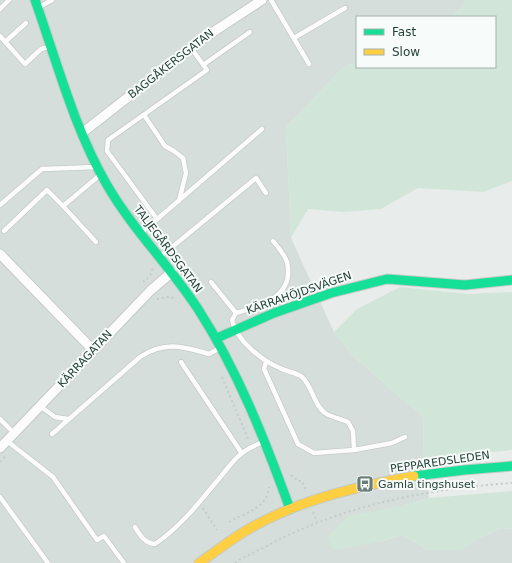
<svg xmlns="http://www.w3.org/2000/svg" width="512" height="563" viewBox="0 0 512 563" font-family="'DejaVu Sans',sans-serif">
	<style>
		.built { fill: #d6dedb }
		.green { fill: #d1e6d8 }
		.lines { fill: none; stroke-linecap: round; stroke-linejoin: round }
		.lane-casing { stroke: #c5cac8; stroke-width: 6 }
		.street-casing { stroke: #c5cac8; stroke-width: 11 }
		.fast-casing { stroke: #c3cbc8; stroke-width: 11 }
		.slow-casing { stroke: #c3cbc8; stroke-width: 11 }
		.path { stroke: #c3ccca; stroke-width: 2; stroke-dasharray: 2 3; stroke-linecap: butt }
		.lane { stroke: #fcfcfc; stroke-width: 4.5 }
		.street { stroke: #fcfcfc; stroke-width: 9 }
		.fast { stroke: #16e098; stroke-width: 9 }
		.slow { stroke: #ffcf43; stroke-width: 9 }
		.labels { text-anchor: middle; dominant-baseline: central; stroke-width: 4; stroke-linejoin: round; paint-order: stroke }
		.street-label { font-size: 11px; fill: #24423a; stroke: #f7fbf9 }
		.poi-label { font-size: 11px; fill: #24423a; stroke: #f7fbf9; text-anchor: start }
	</style>
	<rect width="100%" height="100%" fill="#e8edeb"/>
	<path class="built" d="M0,0H466L461,8L450,17H357V63L345,66L286,127L291,238L334,332L353,356L423,417L424,458L429,498L405,505L379,542L403,535L427,550H460L477,539L501,528L512,529V563H0Z"/>
	<g class="green">
		<path d="M466,0H512V181L483,192L418,188L381,209L343,212L308,209L291,238L286,127L345,66L357,63V67H495V17H450L461,8Z"/>
		<path d="M400,287L470,294L512,292V450L424,458L423,417L353,356L334,332L357,309Z"/>
		<path d="M512,491V529L501,528L477,539L460,550H427L403,535L379,542L333,550L327,538L349,516L405,505L429,498Z"/>
	</g>
	<g class="lines">
		<g class="lane-casing">
			<g id="lane">
				<path d="M271,0L309,64"/>
				<path d="M39,7L52,0"/>
				<path d="M0,9L9,0"/>
				<path d="M0,36L25,64L41,49L49,47"/>
				<path d="M294,38L345,8"/>
				<path d="M5,42L26,23"/>
				<path d="M203,65L250,32"/>
				<path d="M144,115L165,146L174,151L183,158L186,173L179,201"/>
				<path d="M0,205L42,169L96,167"/>
				<path d="M157,219L107,151L108,140L207,70L191,48"/>
				<path d="M4,231L47,190L63,206"/>
				<path d="M141,233L262,129"/>
				<path d="M273,241C278,247 285,255 287,262C295,296 262,306 236,313L232,320C236,340 262,361 280,368C287,372 296,372 302,377C313,387 313,404 325,413C331,417 341,419 348,422L353,431L354,450L392,443L405,437"/>
				<path d="M96,242L63,206L100,175"/>
				<path d="M160,257L256,178L266,193"/>
				<path d="M211,282L236,313"/>
				<path d="M181,362L241,452"/>
				<path d="M266,362L264,369L298,444L314,453L354,450"/>
				<path d="M40,406L55,417L68,419"/>
				<path d="M0,419L14,433"/>
				<path d="M52,434L140,357C164,341 182,346 209,354L220,348"/>
				<path d="M7,441L53,477L97,540L104,536L124,563"/>
				<path d="M0,497L48,563"/>
				<path d="M135,527C140,535 144,543 155,544C179,528 199,503 217,481C234,461 237,452 263,442"/>
			</g>
		</g>
		<g class="street-casing">
			<g id="street">
				<path d="M82,133L204,38L262,0"/>
				<path d="M0,254L93,350"/>
				<path d="M0,448L150,291L172,272"/>
			</g>
		</g>
		<g class="fast-casing">
			<g id="fast">
				<path d="M35,0C57,62 74,128 107,185C133,230 170,266 198,309C238,371 265,440 290,509"/>
				<path d="M217,338L274,313L331,293L387,279L465,285L512,280"/>
				<path d="M414,476L464,470L512,466"/>
			</g>
		</g>
		<g class="slow-casing">
			<path id="slow" d="M199,563C215,552 230,540 247,530C298,500 355,487 414,476"/>
		</g>
		<g class="path">
			<path d="M143,282L150,276L153,268"/>
			<path d="M157,299L167,297L176,298"/>
			<path d="M222,377L249,441"/>
			<path d="M0,462L5,457"/>
			<path d="M291,475L298,481H302L306,491"/>
			<path d="M203,508L217,530"/>
			<path d="M313,512L317,522"/>
			<path d="M229,522C246,512 267,509 269,487"/>
			<path d="M235,563C246,555 260,550 272,543C349,504 427,489 512,483"/>
		</g>
		<use href="#lane" class="lane"/>
		<use href="#street" class="street"/>
		<use href="#fast" class="fast"/>
		<use href="#slow" class="slow"/>
	</g>
	<defs>
		<g id="bus-square" transform="scale(0.9)"><rect x="-9" y="-9" width="18" height="18" rx="4" fill="#697e78" stroke="#f7fbf9"/><path d="M-5-6H5V4H4V6H2V4H-2V6H-4V4H-5ZM-3.5-4V0h7V-4ZM-3.5 1.2v1.5H-2V1.2ZM2 1.2v1.5H3.5V1.2Z" fill="#fff"/></g>
	</defs>
	<g fill-rule="evenodd">
		<use href="#bus-square" x="365" y="484"/>
	</g>
	<g class="labels">
		<g class="street-label">
			<text transform="translate(171 64) rotate(-38)">BAGGÅKERSGATAN</text>
			<text transform="translate(168 249) rotate(53)">TALJEGÅRDSGATAN</text>
			<text transform="translate(299 293) rotate(-19)">KÄRRAHÖJDSVÄGEN</text>
			<text transform="translate(85 359) rotate(-47)">KÄRRAGATAN</text>
			<text transform="translate(440 462) rotate(-8)">PEPPAREDSLEDEN</text>
		</g>
		<g class="poi-label">
			<text x="378" y="484">Gamla tingshuset</text>
		</g>
	</g>
	<rect x="356" y="16" width="140" height="52" fill="#f7fbf9" stroke="#a3b1ad"/>
	<rect x="364" y="29" width="20" height="6" fill="#16e098" stroke="#a3b1ad"/>
	<text x="392" y="36" font-size="12" fill="#24423a">Fast</text>
	<rect x="364" y="49" width="20" height="6" fill="#ffcf43" stroke="#a3b1ad"/>
	<text x="392" y="56" font-size="12" fill="#24423a">Slow</text>
</svg>
